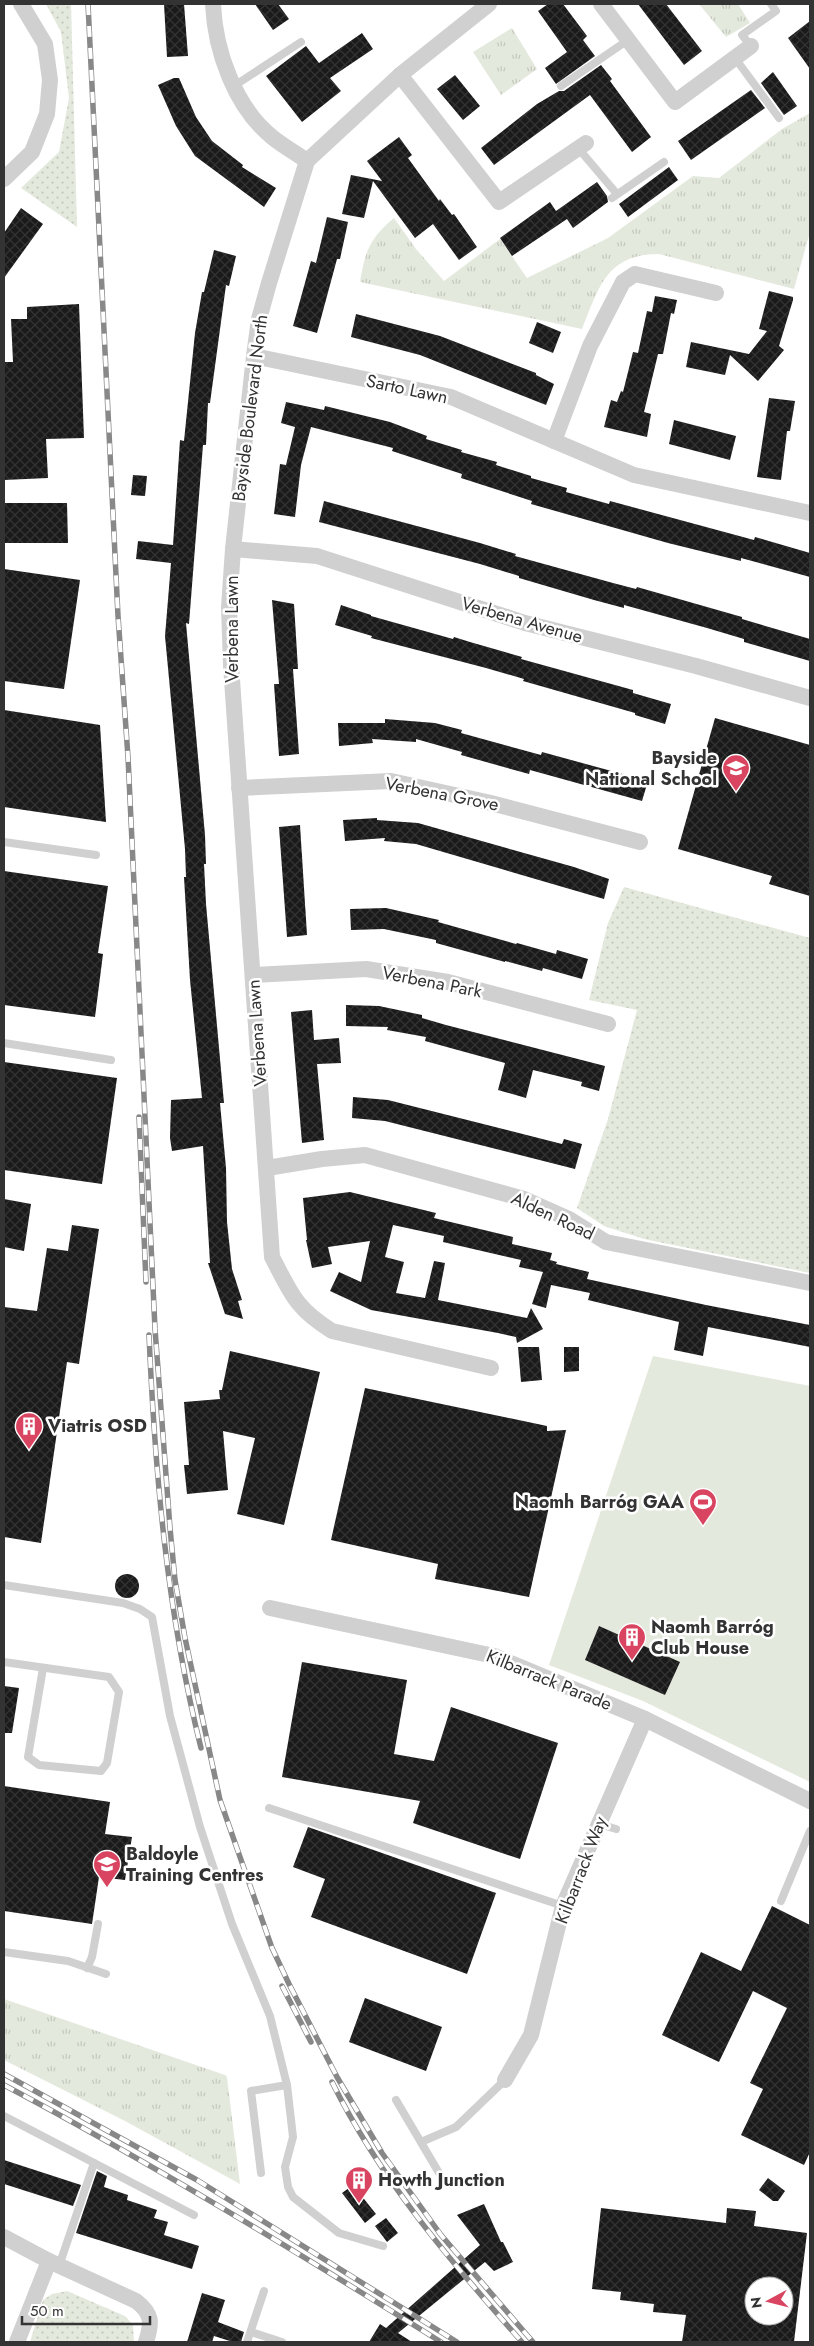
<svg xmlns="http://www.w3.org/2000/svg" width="814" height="2346" viewBox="0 0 814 2346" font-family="Jost,sans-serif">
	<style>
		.grass { fill: url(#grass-tufts) }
		.park { fill: url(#park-dots) }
		.garden { fill: #e4e9dd }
		.building { fill: url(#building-cross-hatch); fill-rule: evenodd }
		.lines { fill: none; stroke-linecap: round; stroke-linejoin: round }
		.service { stroke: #d0d0d0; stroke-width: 8 }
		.minor { stroke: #d0d0d0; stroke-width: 16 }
		.rail-casing { stroke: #888; stroke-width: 5.5 }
		.rail { stroke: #fff; stroke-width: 4; stroke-dasharray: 11; stroke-linecap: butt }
		.labels { text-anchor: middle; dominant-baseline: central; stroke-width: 5; stroke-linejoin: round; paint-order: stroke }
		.street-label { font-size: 18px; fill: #333; stroke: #fff }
		.poi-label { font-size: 18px; font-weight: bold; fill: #333; stroke: #fff; text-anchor: start }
	</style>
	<defs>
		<pattern id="grass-tufts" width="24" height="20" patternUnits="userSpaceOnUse" patternTransform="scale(1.25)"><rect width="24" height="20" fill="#e4e9dd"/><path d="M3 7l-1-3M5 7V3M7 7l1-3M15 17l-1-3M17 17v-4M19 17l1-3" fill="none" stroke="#c4c8be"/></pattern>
		<pattern id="park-dots" width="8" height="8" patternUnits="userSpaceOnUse" patternTransform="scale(1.25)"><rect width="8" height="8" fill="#e4e9dd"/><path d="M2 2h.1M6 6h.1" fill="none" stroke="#c4c8be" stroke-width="1.8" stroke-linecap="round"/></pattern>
		<pattern id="building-cross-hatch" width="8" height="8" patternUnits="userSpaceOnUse" patternTransform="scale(1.25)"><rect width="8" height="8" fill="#1a1a1a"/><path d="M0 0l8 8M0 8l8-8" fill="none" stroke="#333"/></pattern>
	</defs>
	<rect width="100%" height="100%" fill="#fff"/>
	<g class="grass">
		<path d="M699,4H738L750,23L726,37Z"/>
		<path d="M512,28L537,69L501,95L473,52Z"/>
		<path d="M810,113V232L794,289L659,254C606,254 599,288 582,329L360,282C365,251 370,238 394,218L416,249L444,281L500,239L527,278L608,238L693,176L719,178L782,129Z"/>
		<path d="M4,1999L225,2075L227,2077L240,2184L125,2121L4,2060Z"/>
	</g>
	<g class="park">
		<path d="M46,4H71L77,227L21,188L59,152L69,98L61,32Z"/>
		<path d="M624,887L810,938V1273L644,1239L604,1226L577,1208L608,1119L637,1010L589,1000L608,923Z"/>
		<path d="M67,2291L125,2316L133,2325L134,2342H30L43,2300L52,2294Z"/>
	</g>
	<path class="garden" d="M653,1356L810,1386V1782L643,1701L549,1665Z"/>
	<g class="building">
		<path d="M164,4H184L188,56L167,57Z"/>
		<path d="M255,4H278L289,19L273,30Z"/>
		<path d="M548,4H563L587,36L583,40L595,56L556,84L545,68L567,52L538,11Z"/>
		<path d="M638,4H666L702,51L684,65Z"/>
		<path d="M810,21V69L788,38Z"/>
		<path d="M362,33L373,49L330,78L341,91L302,122L266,76L306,46L319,63Z"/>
		<path d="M601,65L612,79L610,81L651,137L632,152L590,95L494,165L481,148L537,104L559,91H564Z"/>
		<path d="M773,72L797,106L784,115L761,83Z"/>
		<path d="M455,75L480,106L463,120L437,89Z"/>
		<path d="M174,78H179L196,117L212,141L243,165L242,167L276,188L264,207L195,156L176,126L158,85Z"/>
		<path d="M751,90L765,108L691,160L678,141Z"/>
		<path d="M399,137L412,155L408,158L439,201L440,199L452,215L454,214L477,247L459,260L433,224L415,238L373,181L364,218L342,214L351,175L382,181L367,161Z"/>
		<path d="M669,167L678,180L628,217L619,204Z"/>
		<path d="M597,182L607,196L608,202L573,228L567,219L512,256L500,238L550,202L556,211Z"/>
		<path d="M21,208L43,224L4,278V233Z"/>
		<path d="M327,217L348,222L340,259H337L317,333L293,326L311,261L316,263Z"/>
		<path d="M214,250L236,256L229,286L226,285L210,403H208L206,445H203L189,624L186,623L205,835L206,864H204L206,904L224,1103H220L226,1168L227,1222L232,1269L242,1300L238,1301L243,1319L225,1314L208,1263H210L203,1146L172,1151L170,1138L171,1100L202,1098L190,980L184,877H186L185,849L165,636L171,563L136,559L138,541L173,545L180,440L184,441L195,333L202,292H204Z"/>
		<path d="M769,291L793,297V300L779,346L784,350L758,381L730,355L725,375L686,367L691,342L749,354L767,331L759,329Z"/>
		<path d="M655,296L677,300L674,314L671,313L663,354H658L644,412L651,414L647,437L604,427L611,400L617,402L621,391L623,392L633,352L638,353L647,311L652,312Z"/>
		<path d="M79,304L84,438L46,439L48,478L4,480V362H13L11,319H27V307Z"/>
		<path d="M356,314L440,336L536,373V375L554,384L546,405L420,355L351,337Z"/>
		<path d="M537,322L561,332L553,353L529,343Z"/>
		<path d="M769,398L795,401L790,431H787L781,480L757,477Z"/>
		<path d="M286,402L324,410L325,406L390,422L427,436L426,439L462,450L461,452L497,462L496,465L531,476V478L567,488L566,492L609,504L610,501L754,540L755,537L810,553V577L741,558V561L668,543L531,504L532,501L461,478L462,474L392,451L393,448L311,427L301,465L295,517L274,514L280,464L286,465L295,427L281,423Z"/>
		<path d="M674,420L736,436L730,460L669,444Z"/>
		<path d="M133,475L147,476L145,496L131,495Z"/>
		<path d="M324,501L480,543L516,554L515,556L613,583L636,589L637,587L742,617V619L810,639V661L744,642V639L707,628L624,605V608L594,600L519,578V576L480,564L319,522Z"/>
		<path d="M4,503H67L68,543H4Z"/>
		<path d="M4,569L80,580L64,689L4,681Z"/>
		<path d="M272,600L294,604L298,669H293L299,754L279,756L274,684H279Z"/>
		<path d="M341,605L371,615V616L453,639L454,637L470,642L522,657L521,659L633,690V693L671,704L665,724L635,715V713L523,681L524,679L486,668L371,638L372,636L335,625Z"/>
		<path d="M4,710L100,725L106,822L4,807Z"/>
		<path d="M715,718L810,745V896L769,884L772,876L678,849Z"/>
		<path d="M385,719L435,723L462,730L461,733L541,755L542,752L648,781L642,801L530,770L529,774L461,755L462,752L416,739V742L372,739L373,743L339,746L338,723H385Z"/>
		<path d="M377,818V820L418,823L574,867L609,879L604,899L416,844L384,841L385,838L345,841L343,820Z"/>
		<path d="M300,825L307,935L287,937L279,827Z"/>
		<path d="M4,871L108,886L98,953L103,954L95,1017L4,1005Z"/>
		<path d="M386,908L439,920L438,922L516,944L517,943L556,954L557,950L588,959L582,979L543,968L542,971L505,961V962L436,943V940L384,929L351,930L350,909Z"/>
		<path d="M346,1005L379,1006L422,1015V1018L446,1025L605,1066L599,1091L581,1086L582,1082L533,1070L526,1098L498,1090L505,1063L425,1041L426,1037L387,1030L388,1027L346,1026Z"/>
		<path d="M312,1010L314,1040L339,1038L341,1063L317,1064L324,1140L302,1143L291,1012Z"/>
		<path d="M4,1062L117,1078L102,1184L4,1170Z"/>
		<path d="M353,1097L388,1100L562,1144L564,1139L582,1144L575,1169L385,1121L352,1118Z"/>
		<path d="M350,1192L436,1213L434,1218L513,1237L512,1244L552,1253L550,1260L557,1262L556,1264L589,1272L587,1279L706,1305L810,1325V1347L708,1327L703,1356L674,1350L679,1322L588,1300L590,1293L551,1285L546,1308L532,1304L543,1272L519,1267L521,1260L443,1242L444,1236L393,1225L385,1257L404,1262L396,1293L425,1298L434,1261L445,1263L438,1300L527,1318L531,1308L543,1329L517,1343L516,1337L498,1333L371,1310L330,1291L339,1272L361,1282L370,1241L328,1247L332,1264L312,1268L306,1240H307L303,1198Z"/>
		<path d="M4,1199L31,1204L24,1251L4,1247Z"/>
		<path d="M72,1225L99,1229L79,1364L67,1362L41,1543L4,1537V1307L37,1311L47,1248L68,1251Z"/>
		<path d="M518,1347H539L542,1380L521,1382Z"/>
		<path d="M564,1347H579V1371L564,1372Z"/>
		<path d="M230,1351L320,1372L284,1525L237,1514L255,1438L223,1431L228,1490L187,1494L184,1465H189L184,1402L220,1399L219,1390H222Z"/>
		<path d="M365,1388L547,1426V1431L566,1430L529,1597L435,1579L438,1564L331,1540Z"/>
		<circle cx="127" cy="1586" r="12"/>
		<path d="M599,1626L680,1662L665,1695L585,1660Z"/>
		<path d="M302,1662L407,1680L394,1754L434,1761L451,1707L558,1743L520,1859L413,1823L420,1801L282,1777Z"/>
		<path d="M4,1686L19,1688L12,1733H4Z"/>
		<path d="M4,1786L110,1802L105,1834L132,1837L125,1880L99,1877L92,1924L4,1911Z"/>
		<path d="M308,1827L496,1893L467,1974L311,1917L325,1879L293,1867Z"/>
		<path d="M772,1906L810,1925V2152L804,2165L741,2135L763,2089L750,2083L787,2008L753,1991L719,2062L662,2035L701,1952L741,1971Z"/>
		<path d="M365,1998L442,2027L426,2071L349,2042Z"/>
		<path d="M4,2160L81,2185L73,2206L4,2184Z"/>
		<path d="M97,2171L107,2176L104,2187L128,2195L127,2200L157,2210L154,2218L168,2222L164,2235L199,2246L192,2269L76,2233Z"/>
		<path d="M768,2178L785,2191L778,2201H773L759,2190Z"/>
		<path d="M353,2185L376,2214L365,2223L342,2193Z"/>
		<path d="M484,2204L501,2242H503L513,2262L494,2271L485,2262L398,2333L412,2342H369L380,2324L386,2328L480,2245L457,2215Z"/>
		<path d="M601,2208L726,2223L727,2208L756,2211L754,2226L807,2233L794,2342H682L686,2315L653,2312L654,2304L620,2300L621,2292L592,2289ZM754,2286H784V2316H754Z"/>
		<path d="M386,2218L398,2233L387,2242L375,2226Z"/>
		<path d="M202,2293L225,2300L218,2322L244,2332L241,2342H233L214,2336L212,2342H187Z"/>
	</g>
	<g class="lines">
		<g class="service">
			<path d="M751,46L742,35L776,11L771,4"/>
			<path d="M735,58L779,118"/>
			<path d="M234,86L301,42"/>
			<path d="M561,86L628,40"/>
			<path d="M578,148L617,194"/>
			<path d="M612,198L664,162"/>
			<path d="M4,842L96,855"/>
			<path d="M4,1043L111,1060"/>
			<path d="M4,1585L123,1603L140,1609L152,1617L170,1716L200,1827L232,1924L270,2016L287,2085L293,2137L285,2167L288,2187L293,2197L339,2233L383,2246"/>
			<path d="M4,1662L109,1677L119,1692L107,1763L101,1771L39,1765L28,1757L43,1668"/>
			<path d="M269,1808L563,1906"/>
			<path d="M599,1824L616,1829"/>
			<path d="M781,1901L810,1831"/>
			<path d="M4,1952L68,1961L106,1974"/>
			<path d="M87,1968L92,1957L98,1924"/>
			<path d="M396,2100L442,2178"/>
			<path d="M4,2116L194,2215"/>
			<path d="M421,2142L456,2127L505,2080"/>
			<path d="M261,2173L251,2091L287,2085"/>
			<path d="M59,2266L94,2163"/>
			<path d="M251,2332L282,2342"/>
			<path d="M247,2342L264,2291"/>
		</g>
		<g class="minor">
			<path d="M213,4C215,51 235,107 272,137C283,146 296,153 307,161"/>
			<path d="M489,4L400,75L307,161L269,283L259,319L254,356L233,549L229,607L231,665L272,1257C291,1293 295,1308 332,1331L491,1368"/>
			<path d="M601,4L675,102L751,46"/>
			<path d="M400,75L499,202L586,143"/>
			<path d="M4,179L32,152L47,114L50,80L45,44L21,4"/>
			<path d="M254,356L451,397L634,475L810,513"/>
			<path d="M554,441L590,346L623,282L635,274L716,293"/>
			<path d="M233,549L317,556L525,623L696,666L810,698"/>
			<path d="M239,788L391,781L491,803L640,842"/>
			<path d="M253,975L366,969L448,982L608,1024"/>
			<path d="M267,1168L322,1159L365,1155L524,1199L569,1219L606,1242L810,1283"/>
			<path d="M270,1608L494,1656L645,1719L810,1801"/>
			<path d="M505,2080L531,2035L563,1906L645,1719"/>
			<path d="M4,2237L49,2261L136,2301C153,2314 152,2323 146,2342"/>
			<path d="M17,2342L49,2261"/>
		</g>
		<g class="rail-casing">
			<g id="rail">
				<path d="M88,4L118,616L128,757L155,1329L170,1528L175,1580L185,1638L220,1800L272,1948L289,1984L337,2077L382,2153L441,2235L533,2342"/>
				<path d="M139,1117L146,1282"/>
				<path d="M149,1335C155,1474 167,1612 201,1748"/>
				<path d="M282,1986L311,2042"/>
				<path d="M4,2074L197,2180L457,2342"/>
				<path d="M332,2082C380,2179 451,2262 522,2342"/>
				<path d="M4,2085C153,2164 297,2252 441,2342"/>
			</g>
		</g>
		<use href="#rail" class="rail"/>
	</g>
	<defs>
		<g id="school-pin" transform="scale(1.4375)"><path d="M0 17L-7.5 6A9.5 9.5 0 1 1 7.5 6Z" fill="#d94561" stroke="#fff"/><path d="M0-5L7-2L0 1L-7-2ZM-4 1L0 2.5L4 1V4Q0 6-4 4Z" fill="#fff"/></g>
		<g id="building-pin" transform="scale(1.4375)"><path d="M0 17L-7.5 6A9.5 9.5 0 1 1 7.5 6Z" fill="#d94561" stroke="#fff"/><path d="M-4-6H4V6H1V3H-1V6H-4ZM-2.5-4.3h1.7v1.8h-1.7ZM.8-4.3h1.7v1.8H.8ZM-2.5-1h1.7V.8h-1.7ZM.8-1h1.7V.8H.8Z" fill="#fff"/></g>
		<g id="stadium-pin" transform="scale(1.4375)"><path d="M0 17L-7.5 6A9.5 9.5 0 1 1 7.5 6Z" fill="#d94561" stroke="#fff"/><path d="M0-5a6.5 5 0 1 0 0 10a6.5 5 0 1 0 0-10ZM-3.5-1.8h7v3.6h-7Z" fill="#fff"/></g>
		<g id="university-pin" transform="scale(1.4375)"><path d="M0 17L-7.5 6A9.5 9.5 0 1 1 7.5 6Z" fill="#d94561" stroke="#fff"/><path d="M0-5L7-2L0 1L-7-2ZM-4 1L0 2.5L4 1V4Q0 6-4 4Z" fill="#fff"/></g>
	</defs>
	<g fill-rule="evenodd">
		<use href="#school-pin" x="736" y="768"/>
		<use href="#building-pin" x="29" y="1426"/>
		<use href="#stadium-pin" x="703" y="1502"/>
		<use href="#building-pin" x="632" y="1637"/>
		<use href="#university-pin" x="107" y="1864"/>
		<use href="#building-pin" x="359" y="2180"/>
	</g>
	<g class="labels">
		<g class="street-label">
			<text transform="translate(407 389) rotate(12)">Sarto Lawn</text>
			<text transform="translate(250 408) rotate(-83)">Bayside Boulevard North</text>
			<text transform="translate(522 620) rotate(16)">Verbena Avenue</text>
			<text transform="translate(232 629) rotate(-90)">Verbena Lawn</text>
			<text transform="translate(442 794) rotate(11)">Verbena Grove</text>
			<text transform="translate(432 982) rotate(11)">Verbena Park</text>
			<text transform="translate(257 1033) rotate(-94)">Verbena Lawn</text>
			<text transform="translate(553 1216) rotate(25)">Alden Road</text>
			<text transform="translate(549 1680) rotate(22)">Kilbarrack Parade</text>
			<text transform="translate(581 1870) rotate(-69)">Kilbarrack Way</text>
		</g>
		<g class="poi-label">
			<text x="717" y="758" text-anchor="end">Bayside<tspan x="717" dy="21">National School</tspan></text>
			<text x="48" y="1426">Viatris OSD</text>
			<text x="684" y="1502" text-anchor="end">Naomh Barróg GAA</text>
			<text x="651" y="1627">Naomh Barróg<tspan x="651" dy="21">Club House</tspan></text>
			<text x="126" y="1854">Baldoyle<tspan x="126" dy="21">Training Centres</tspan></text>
			<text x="378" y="2180">Howth Junction</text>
		</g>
	</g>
	<rect width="814" height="2346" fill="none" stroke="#333333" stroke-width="10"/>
	<g transform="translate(769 2301) rotate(263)"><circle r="24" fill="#ffffff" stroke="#adadad"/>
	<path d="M0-4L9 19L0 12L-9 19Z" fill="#d94561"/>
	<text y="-8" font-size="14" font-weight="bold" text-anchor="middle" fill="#333333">N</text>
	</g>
	<path d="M22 2316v8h128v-8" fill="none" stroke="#333333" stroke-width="2.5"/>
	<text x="30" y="2316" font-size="15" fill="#333333" stroke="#ffffff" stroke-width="4" paint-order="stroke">50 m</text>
</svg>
